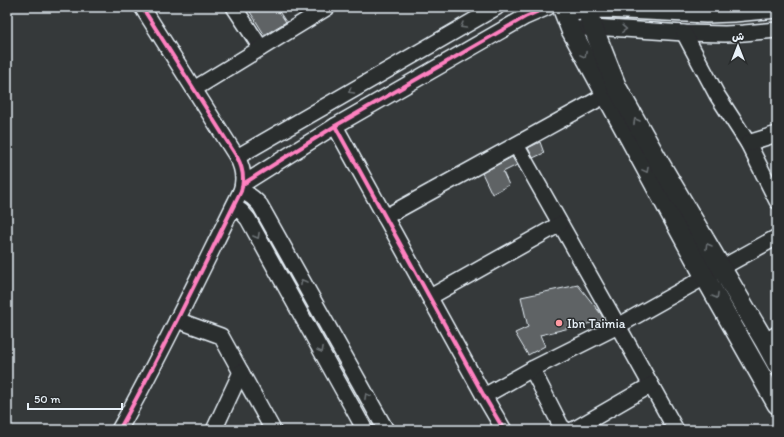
<svg xmlns="http://www.w3.org/2000/svg" width="784" height="437" viewBox="0 0 784 437" font-family="Itim,'Playpen Sans Arabic',sans-serif">
	<style>
		.building { fill: #5f6365; stroke: #e8f1f8 }
		.lines { fill: none; stroke-linecap: round; stroke-linejoin: round }
		.minor-casing { stroke: #e8f1f8; stroke-width: 18 }
		.major-casing { stroke: #e8f1f8; stroke-width: 22 }
		.minor { stroke: #2a2d2e; stroke-width: 15 }
		.major { stroke: #2a2d2e; stroke-width: 19 }
		.cycleway-casing { stroke: #2a2d2e; stroke-width: 6 }
		.cycleway { stroke: #ff80c0; stroke-width: 4 }
		.oneway { stroke: #6c7275 }
		.poi-dot { fill: #ff9aa2; stroke: #2a2d2e; stroke-width: 1.5 }
		.labels { text-anchor: middle; dominant-baseline: central; stroke-width: 3; stroke-linejoin: round; paint-order: stroke }
		.poi-label { font-size: 13px; fill: #e8f1f8; stroke: #2a2d2e; text-anchor: start }
	</style>
	<rect width="100%" height="100%" fill="#35393a"/>
	<filter id="ink" filterUnits="userSpaceOnUse"><feTurbulence type="fractalNoise" baseFrequency=".025" numOctaves="2"/><feDisplacementMap in="SourceGraphic" scale="8" xChannelSelector="R" yChannelSelector="G"/><feConvolveMatrix kernelMatrix="1 2 1 2 8 2 1 2 1" color-interpolation-filters="sRGB"/></filter>
	<g filter="url(#ink)">
		<g class="building">
			<path d="M247,7H276L286,22L266,34H264Z"/>
			<path d="M540,142L544,153L533,158L528,148Z"/>
			<path d="M512,157L517,165L503,172L509,185L492,194L482,173Z"/>
			<path d="M578,285L601,314L604,320L540,335L545,346L528,355L515,333L528,327L521,297Z"/>
		</g>
		<g class="lines">
			<g class="minor-casing">
				<g id="minor">
					<path d="M234,7L261,48"/>
					<path d="M565,15L586,11L606,10L706,15L734,14L777,10"/>
					<path d="M571,30L593,27L684,33L725,34L744,33L777,30"/>
					<path d="M684,33L717,95L748,143L777,201"/>
					<path d="M194,89L328,7"/>
					<path d="M335,126L484,396L504,430"/>
					<path d="M748,143L777,134"/>
					<path d="M516,145L618,326L676,430"/>
					<path d="M237,157L497,7"/>
					<path d="M243,184L335,126L525,17L548,7"/>
					<path d="M241,191C249,194 254,198 260,205L386,430"/>
					<path d="M234,206L241,211L248,219L365,430"/>
					<path d="M385,217L615,90"/>
					<path d="M430,297L560,224"/>
					<path d="M177,320L221,336L273,430"/>
					<path d="M765,342L777,334"/>
					<path d="M532,369L561,426L566,430"/>
					<path d="M484,396L532,369L618,326L705,277L777,237"/>
					<path d="M119,430C163,352 201,271 241,191C245,179 243,168 237,157L142,7"/>
					<path d="M214,430L241,372"/>
					<path d="M572,430L575,429L651,385"/>
				</g>
			</g>
			<g class="major-casing">
				<g id="major">
					<path d="M562,7L571,30L705,277L777,404"/>
					<path d="M585,7L617,88L660,164L765,342L777,364"/>
				</g>
			</g>
			<use href="#minor" class="minor"/>
			<use href="#major" class="major"/>
			<g class="cycleway-casing">
				<g id="cycleway">
					<path d="M335,126L484,396L504,430"/>
					<path d="M243,184L335,126L525,17L548,7"/>
					<path d="M119,430C163,352 201,271 241,191C245,179 243,168 237,157L142,7"/>
				</g>
			</g>
			<use href="#cycleway" class="cycleway"/>
		</g>
		<defs><path id="oneway-chevron" d="M-2-3.5L2.5 0L-2 3.5" fill="none" stroke-width="1.6" stroke-linecap="round" stroke-linejoin="round"/></defs>
		<g class="oneway">
			<use href="#oneway-chevron" transform="translate(463 26) rotate(150)"/>
			<use href="#oneway-chevron" transform="translate(624 29) rotate(3)"/>
			<use href="#oneway-chevron" transform="translate(584 55) rotate(62)"/>
			<use href="#oneway-chevron" transform="translate(351 91) rotate(150)"/>
			<use href="#oneway-chevron" transform="translate(636 121) rotate(-119)"/>
			<use href="#oneway-chevron" transform="translate(646 170) rotate(62)"/>
			<use href="#oneway-chevron" transform="translate(257 236) rotate(61)"/>
			<use href="#oneway-chevron" transform="translate(708 246) rotate(-120)"/>
			<use href="#oneway-chevron" transform="translate(303 282) rotate(-119)"/>
			<use href="#oneway-chevron" transform="translate(716 296) rotate(60)"/>
			<use href="#oneway-chevron" transform="translate(321 350) rotate(61)"/>
			<use href="#oneway-chevron" transform="translate(367 396) rotate(-119)"/>
		</g>
	</g>
	<circle class="poi-dot" cx="559" cy="323" r="4"/>
	<g class="labels">
		<g class="poi-label">
			<text x="567" y="323">Ibn Taimia</text>
		</g>
	</g>
	<rect width="784" height="437" fill="none" stroke="#2a2d2e" stroke-width="24"/>
	<rect x="12" y="12" width="760" height="413" fill="none" stroke="#e8f1f8" stroke-width="1.5" filter="url(#ink)"/>
	<g transform="translate(738 46)" stroke="#2a2d2e" stroke-width="3" paint-order="stroke">
	<path d="M0-3L7 15L0 10L-7 15Z" fill="#e8f1f8"/>
	<text y="-6" font-size="11" font-weight="bold" text-anchor="middle" fill="#e8f1f8">ش</text>
	</g>
	<path d="M28 403v6h94v-6" fill="none" stroke="#e8f1f8" stroke-width="2"/>
	<text x="34" y="403" font-size="12" fill="#e8f1f8" stroke="#2a2d2e" stroke-width="3" paint-order="stroke">50 m</text>
</svg>
